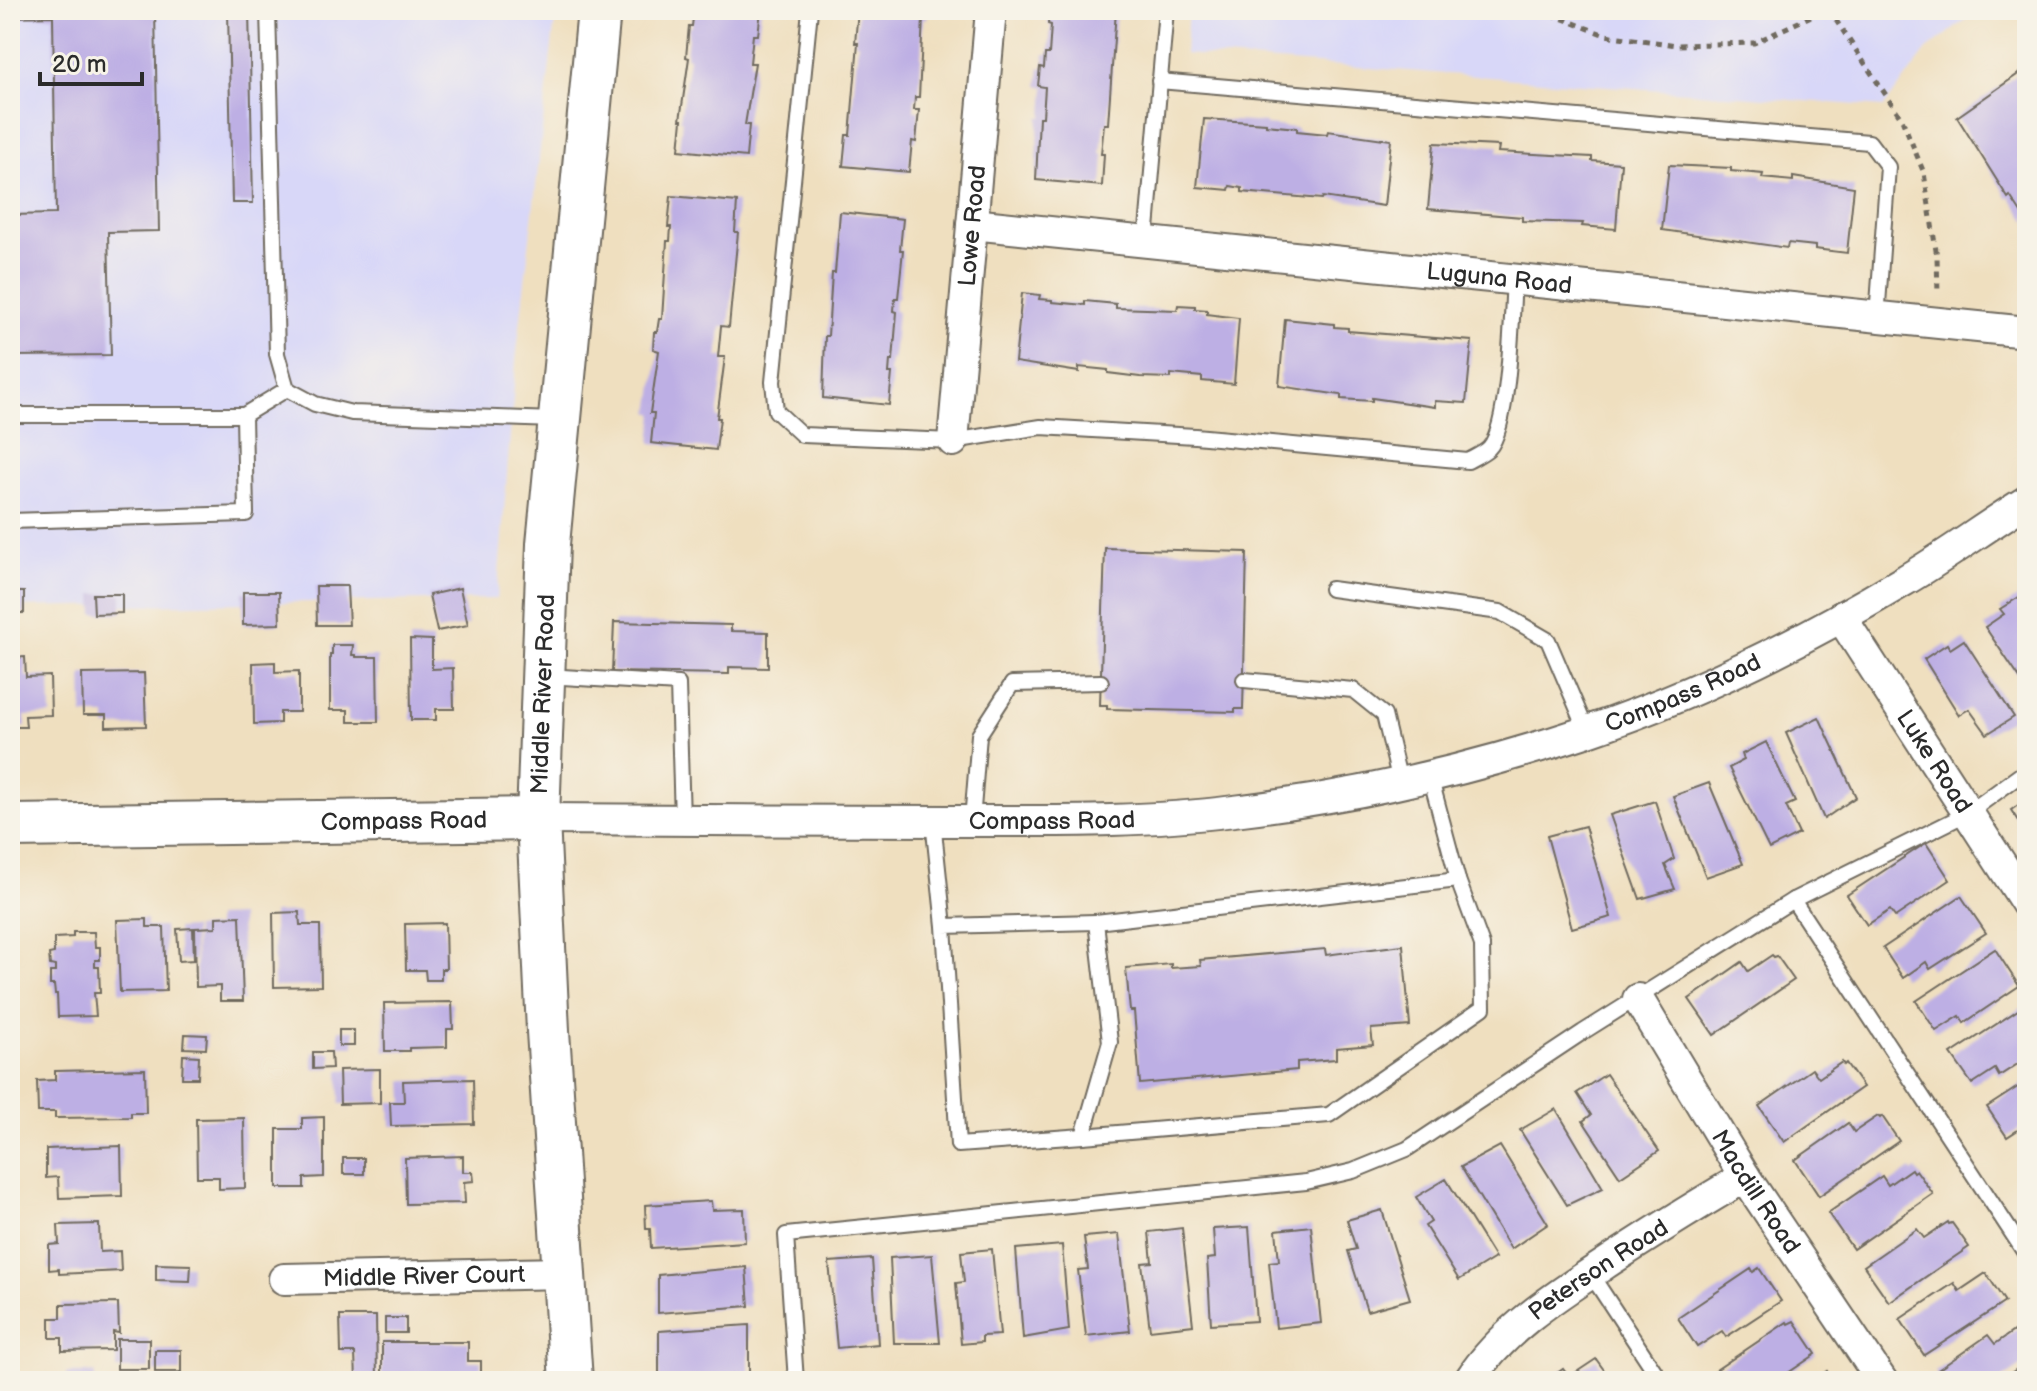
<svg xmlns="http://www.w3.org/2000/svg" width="2037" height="1391" viewBox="0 0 2037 1391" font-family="'Balsamiq Sans',sans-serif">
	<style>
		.built { fill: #d8d7f8 }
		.building { fill: #bdafe4 }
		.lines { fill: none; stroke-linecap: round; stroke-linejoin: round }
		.lane-casing { stroke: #706a5f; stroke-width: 18 }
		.street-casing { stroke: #706a5f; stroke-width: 34 }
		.secondary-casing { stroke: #706a5f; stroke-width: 46 }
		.path { stroke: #706a5f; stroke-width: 5; stroke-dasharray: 6 6; stroke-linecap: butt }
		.lane { stroke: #fff; stroke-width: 14 }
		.street { stroke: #fff; stroke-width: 30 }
		.secondary { stroke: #fff; stroke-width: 42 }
		.labels { text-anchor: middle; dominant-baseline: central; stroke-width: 6; stroke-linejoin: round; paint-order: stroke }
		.street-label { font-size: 24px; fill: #2b2b2b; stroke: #f7f3e8 }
	</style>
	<rect width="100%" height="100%" fill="#f7f3e8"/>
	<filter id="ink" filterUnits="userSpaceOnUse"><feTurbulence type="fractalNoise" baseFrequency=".0125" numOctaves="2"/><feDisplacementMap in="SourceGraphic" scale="16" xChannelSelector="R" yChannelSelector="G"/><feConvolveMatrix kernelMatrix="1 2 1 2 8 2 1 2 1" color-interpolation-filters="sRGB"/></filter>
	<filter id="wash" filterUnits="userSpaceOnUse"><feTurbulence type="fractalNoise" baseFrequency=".006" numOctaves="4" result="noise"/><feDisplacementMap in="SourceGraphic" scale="32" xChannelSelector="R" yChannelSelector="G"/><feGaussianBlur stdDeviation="1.8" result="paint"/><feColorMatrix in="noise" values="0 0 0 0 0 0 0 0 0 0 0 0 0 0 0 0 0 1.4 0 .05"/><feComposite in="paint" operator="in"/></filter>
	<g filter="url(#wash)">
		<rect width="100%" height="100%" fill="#efdfbf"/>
		<g class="built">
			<path d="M10,10H556L516,360L497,599L10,607Z"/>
			<path d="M1188,10H1978L1927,50L1884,107L1185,54Z"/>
		</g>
		<g id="blocks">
			<g class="building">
				<path d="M10,10H155L159,231L108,232L111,355L10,356V215L56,214L53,16L10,17Z"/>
				<path d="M228,10H249L253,203H232Z"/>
				<path d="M694,10H761L758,35H753L750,63H755L745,125H749L746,157L679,150L682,120H680L689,58L686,57L689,26H692Z"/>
				<path d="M858,10H928L927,19L923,18L919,97H915L914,110H919L916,142L912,141L909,172L843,166L846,135H850L858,43H855Z"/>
				<path d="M1049,10H1116L1108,124H1104L1101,154H1104L1102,186L1036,180L1039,117H1043L1045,87L1038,86L1040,67L1044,68L1045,54H1049L1051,25L1048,24Z"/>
				<path d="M2027,68V222L2010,196L2008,198L1957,117Z"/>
				<path d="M1204,119L1266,123V125L1297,128V131L1327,134L1328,131L1391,140L1384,206L1323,197L1322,199L1242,192V188L1230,186L1229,190L1197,187Z"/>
				<path d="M1434,143L1499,146L1498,152L1592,157V161L1621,163L1616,229L1582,226L1583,223L1522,221V217L1428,209Z"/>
				<path d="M1669,165L1731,168V171L1763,174L1762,178L1793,181V177L1854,187L1847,253L1815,249V246L1788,243L1787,248L1662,230Z"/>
				<path d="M671,196L737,202L735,232H738L729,327L721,326L718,357H725L717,418H720L716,450L651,443L654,413H650L659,351L653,349L654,332H657L659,319H662L667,241H670L671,227H668Z"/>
				<path d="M840,212L903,219L900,250H903L898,298H895L894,311L897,312L893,360H890L889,373H892L889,405L823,398L825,336H828L832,273H835Z"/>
				<path d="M1022,293L1040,295L1039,299L1052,300V302L1085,305V301L1116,304V308L1177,310L1178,305L1195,306V309L1207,310V314L1239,318L1234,384L1202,381V377L1171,374V378L1140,377L1108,373V370L1079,367V372L1015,362Z"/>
				<path d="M1285,319L1334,324V327L1348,328V331L1472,341L1466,403L1435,401V407L1372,398V401L1341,399V395L1279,386Z"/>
				<path d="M1105,548L1247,552L1243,709H1235V712L1107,709V705H1100Z"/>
				<path d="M316,586H347L349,625H317Z"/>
				<path d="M460,588L468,625L437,631L429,595Z"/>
				<rect x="10" y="592" width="14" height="21"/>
				<path d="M243,592H279L280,624L243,625Z"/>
				<path d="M93,594H122V613L94,614Z"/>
				<path d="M2019,597L2027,609V689L1985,627L2004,614L2000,609Z"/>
				<path d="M614,622L731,625V631L768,632V668L729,667V674L612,672Z"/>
				<path d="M410,639L432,640V669L453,668L454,709H436V720H411Z"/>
				<path d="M1964,640L2014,717L1987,734L1969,709L1959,715L1924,659L1947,644L1950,649Z"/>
				<path d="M332,645H353L352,655H356V657H377L378,722H348V710H330V654H332Z"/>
				<path d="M25,657L26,677L50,676L51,715L25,716L26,727H10V658Z"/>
				<path d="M275,662V672L299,671V712H280V723L254,724L253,663Z"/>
				<path d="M144,673L146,726L106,727V715H83L82,674Z"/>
				<path d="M1819,717L1856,797L1824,819L1786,733Z"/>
				<path d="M1766,742L1795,802L1786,806L1799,834L1769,849L1729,768L1744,760L1742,754Z"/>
				<path d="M1709,783L1743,864L1706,877L1673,796Z"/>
				<path d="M2027,799V835L2011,810Z"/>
				<path d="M1655,801L1674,859L1665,865L1675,889L1640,899L1610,815Z"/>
				<path d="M1585,826L1611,917L1572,928L1547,836Z"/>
				<path d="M1926,843L1950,880L1895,917L1890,910L1867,925L1847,895Z"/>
				<path d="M1961,896L1986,933L1930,969L1926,962L1903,978L1883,948Z"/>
				<path d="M299,912L300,925H320L321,986L274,987L273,913Z"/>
				<path d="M240,916L243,1001H220V986L196,987L195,928L216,927V917Z"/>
				<path d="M147,919V927H164L166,991L120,992L117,920Z"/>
				<path d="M445,923L446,969H441V980H426L425,970H406L405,924Z"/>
				<path d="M193,928L194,960L179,961L177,929Z"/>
				<path d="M73,932H94L95,947H100V960H95V967H99L100,993H94L96,1016L58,1017L57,994H55L54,985H50V972H55V966L50,965L49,954L54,953V938L73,937Z"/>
				<path d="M1403,945L1410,1026L1371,1029L1373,1045L1336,1048V1059L1297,1062V1070L1140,1084L1134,1011H1130L1126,968L1171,964V968L1201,966L1200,960L1325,949L1326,955Z"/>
				<path d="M1995,949L2019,986L1964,1023L1960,1016L1936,1031L1916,1001Z"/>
				<path d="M1772,955L1774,957L1777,956L1794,980L1714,1035L1689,999L1742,962L1748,971Z"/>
				<path d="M452,1002L453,1029H447V1047L409,1048V1051H385L384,1003Z"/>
				<path d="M2027,1004V1058L1999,1076L1995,1069L1972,1084L1951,1054Z"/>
				<rect x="339" y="1030" width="15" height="16"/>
				<path d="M185,1034L207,1035L206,1049L184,1048Z"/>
				<path d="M313,1052H331L332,1068L313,1069Z"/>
				<path d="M183,1055L199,1056L198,1078H182Z"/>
				<path d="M1842,1062L1844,1065L1846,1063L1863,1087L1784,1142L1759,1106L1812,1069L1819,1078Z"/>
				<path d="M145,1069L146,1113H131V1117L55,1118V1112H38L37,1081L55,1080V1071Z"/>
				<path d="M380,1069V1103L340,1104L339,1070Z"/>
				<path d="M1606,1074L1659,1151L1620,1177L1583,1121L1591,1115L1577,1093Z"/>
				<path d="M473,1079L474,1124L391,1126L390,1102H404L403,1081Z"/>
				<path d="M2027,1081V1124L2007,1137L1987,1107Z"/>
				<path d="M1556,1109L1603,1188L1567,1205L1520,1130Z"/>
				<path d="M1878,1116L1880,1118L1882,1116L1899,1141L1819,1196L1795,1160L1848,1123L1854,1132Z"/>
				<path d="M324,1117V1177L304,1178V1188H277V1129H302V1118Z"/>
				<path d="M244,1118L245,1188L219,1189V1177H197L196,1119Z"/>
				<path d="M121,1146L122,1196L59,1198L58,1177L46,1178V1149Z"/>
				<path d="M1500,1146L1548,1224L1511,1249L1461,1167Z"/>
				<path d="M463,1156V1172H473L474,1181L464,1182L465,1203L406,1204L405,1158Z"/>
				<rect x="343" y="1158" width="21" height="16"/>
				<path d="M1911,1169L1913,1172L1916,1170L1933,1194L1853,1249L1828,1213L1882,1176L1888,1185Z"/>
				<path d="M1446,1179L1495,1258L1459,1280L1425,1226L1431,1222L1416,1197Z"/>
				<path d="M711,1201L712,1210L744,1209L745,1242L651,1248L650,1229H646L645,1205Z"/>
				<path d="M1382,1210L1410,1299L1367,1311L1348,1251L1356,1249L1347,1220Z"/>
				<path d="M1948,1222L1949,1224L1952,1223L1969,1247L1889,1302L1864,1266L1917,1229L1924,1238Z"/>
				<path d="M99,1224L100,1252L120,1251L121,1271L59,1274V1269L49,1270V1245L59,1244L58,1225Z"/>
				<path d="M1311,1226L1321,1323L1276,1328L1269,1262L1279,1261L1276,1230Z"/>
				<path d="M1249,1227L1256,1321L1211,1324L1207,1259L1215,1258L1213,1229Z"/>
				<path d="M1182,1228L1193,1325L1150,1330L1142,1263L1152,1262L1149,1232Z"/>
				<path d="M1119,1234L1130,1331L1086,1336L1078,1270L1088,1269L1084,1237Z"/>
				<path d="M1062,1245L1069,1330L1023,1338L1016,1249Z"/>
				<path d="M992,1249L1000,1335L982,1336V1342L961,1344L956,1283L964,1282L961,1252Z"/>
				<path d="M932,1255L940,1343H894L890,1258Z"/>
				<path d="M872,1259L878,1344L837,1348L829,1262Z"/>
				<path d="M156,1264L191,1265L190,1281L156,1280Z"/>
				<path d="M746,1267L749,1306L658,1313V1275Z"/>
				<path d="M1759,1268L1781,1301L1726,1337L1722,1331L1697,1347L1678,1318L1751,1269L1753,1272Z"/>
				<path d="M1986,1273L2005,1302L1924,1355L1900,1319L1954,1283L1959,1291Z"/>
				<path d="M118,1303L119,1333L113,1332V1350L62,1351V1338H50V1318H61V1304Z"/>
				<path d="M340,1316H376L377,1381H356L355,1353H341Z"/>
				<rect x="385" y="1318" width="21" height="15"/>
				<path d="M1794,1321L1816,1354L1776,1381H1720L1713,1372L1787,1322L1788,1324Z"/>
				<path d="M749,1325V1374L659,1379V1331Z"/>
				<path d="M2018,1328L2020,1331L2023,1329L2027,1335V1362L1999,1381H1941L1935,1372L1988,1335L1995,1344Z"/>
				<rect x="117" y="1339" width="32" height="30"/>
				<path d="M382,1342H468V1361H481V1381H382Z"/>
				<rect x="155" y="1350" width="26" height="22"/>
				<path d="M1596,1359L1612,1381H1546L1563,1369L1569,1377Z"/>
				<path d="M1827,1371L1833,1381H1812Z"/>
				<rect x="66" y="1373" width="29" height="8"/>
			</g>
		</g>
	</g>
	<g filter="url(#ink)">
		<use href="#blocks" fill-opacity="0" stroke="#706a5f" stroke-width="2"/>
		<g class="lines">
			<g class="lane-casing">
				<g id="lane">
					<path d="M268,10L277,354L287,389"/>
					<path d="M810,10L773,382L776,411L802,435L953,441L1041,427L1195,436L1468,461C1475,457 1484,453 1489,448C1510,426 1512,310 1514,277"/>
					<path d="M1159,81L1869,142L1888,167L1877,318"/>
					<path d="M1146,241L1166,10"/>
					<path d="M10,415H244L287,389L315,404L352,413L554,420"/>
					<path d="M10,521L246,514L244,415"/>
					<path d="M1331,589L1500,612L1548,640L1587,731"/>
					<path d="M546,676L678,684L682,820"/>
					<path d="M1244,680L1353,690L1384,715L1400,782"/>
					<path d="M933,821L944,926L958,1145L1083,1136L1110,1042L1096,922L944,926"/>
					<path d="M972,821L979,735L1012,684L1101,682"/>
					<path d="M1793,900L2027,1256"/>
					<path d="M1096,922L1458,880L1430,776"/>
					<path d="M1083,1136L1329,1115L1483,1008L1482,945L1458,880"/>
					<path d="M1590,1273L1661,1381"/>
					<path d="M796,1381L786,1235L1306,1182L1353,1171L1407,1149L1583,1032L1793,900L1968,813L2027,770"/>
				</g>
			</g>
			<g class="street-casing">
				<g id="street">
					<path id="s1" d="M972,224L2027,332"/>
					<path id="s2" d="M953,441L991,10"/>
					<path id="s3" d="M1841,617L2027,904"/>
					<path id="s4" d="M538,819C676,820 815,821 953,821C1046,821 1141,823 1234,811C1353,797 1471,770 1585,732C1695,695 1802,642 1902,582C1945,557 1985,527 2027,501"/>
					<path id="s5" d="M1638,999L1745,1177L1882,1381"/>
					<path id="s6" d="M284,1279L563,1273"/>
					<path id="s7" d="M1469,1381C1503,1328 1562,1292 1614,1258C1657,1230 1700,1203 1745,1177"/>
				</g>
			</g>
			<g class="secondary-casing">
				<g id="secondary">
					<path id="s8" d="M10,826L538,819"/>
					<path id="s9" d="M571,1381L548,1031L538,819L548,544L599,10"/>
				</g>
			</g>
			<g class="path">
				<path d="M1540,10L1605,35L1677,45L1754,43L1824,10"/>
				<path d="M1829,10L1902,119L1924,173L1937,257L1938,294"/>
			</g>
			<use href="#lane" class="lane"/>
			<use href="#street" class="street"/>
			<use href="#secondary" class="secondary"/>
		</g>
	</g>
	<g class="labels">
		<g class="street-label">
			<text stroke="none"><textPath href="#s2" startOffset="216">Lowe Road</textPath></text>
			<text stroke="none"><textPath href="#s1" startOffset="530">Luguna Road</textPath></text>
			<text stroke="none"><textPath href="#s4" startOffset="1162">Compass Road</textPath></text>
			<text stroke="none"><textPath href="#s9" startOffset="688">Middle River Road</textPath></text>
			<text stroke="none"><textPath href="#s3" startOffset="172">Luke Road</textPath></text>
			<text stroke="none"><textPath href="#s4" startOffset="514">Compass Road</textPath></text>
			<text stroke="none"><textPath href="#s8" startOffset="394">Compass Road</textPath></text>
			<text stroke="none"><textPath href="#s5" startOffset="226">Macdill Road</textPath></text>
			<text stroke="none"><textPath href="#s7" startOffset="172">Peterson Road</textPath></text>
			<text stroke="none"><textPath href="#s6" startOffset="140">Middle River Court</textPath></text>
		</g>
	</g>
	<rect width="2037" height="1391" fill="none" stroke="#f7f3e8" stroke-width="40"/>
	<path d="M40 72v12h102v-12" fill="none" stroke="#2b2b2b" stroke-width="4"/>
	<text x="52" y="72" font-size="24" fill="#2b2b2b" stroke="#f7f3e8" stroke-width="6" paint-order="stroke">20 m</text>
</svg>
